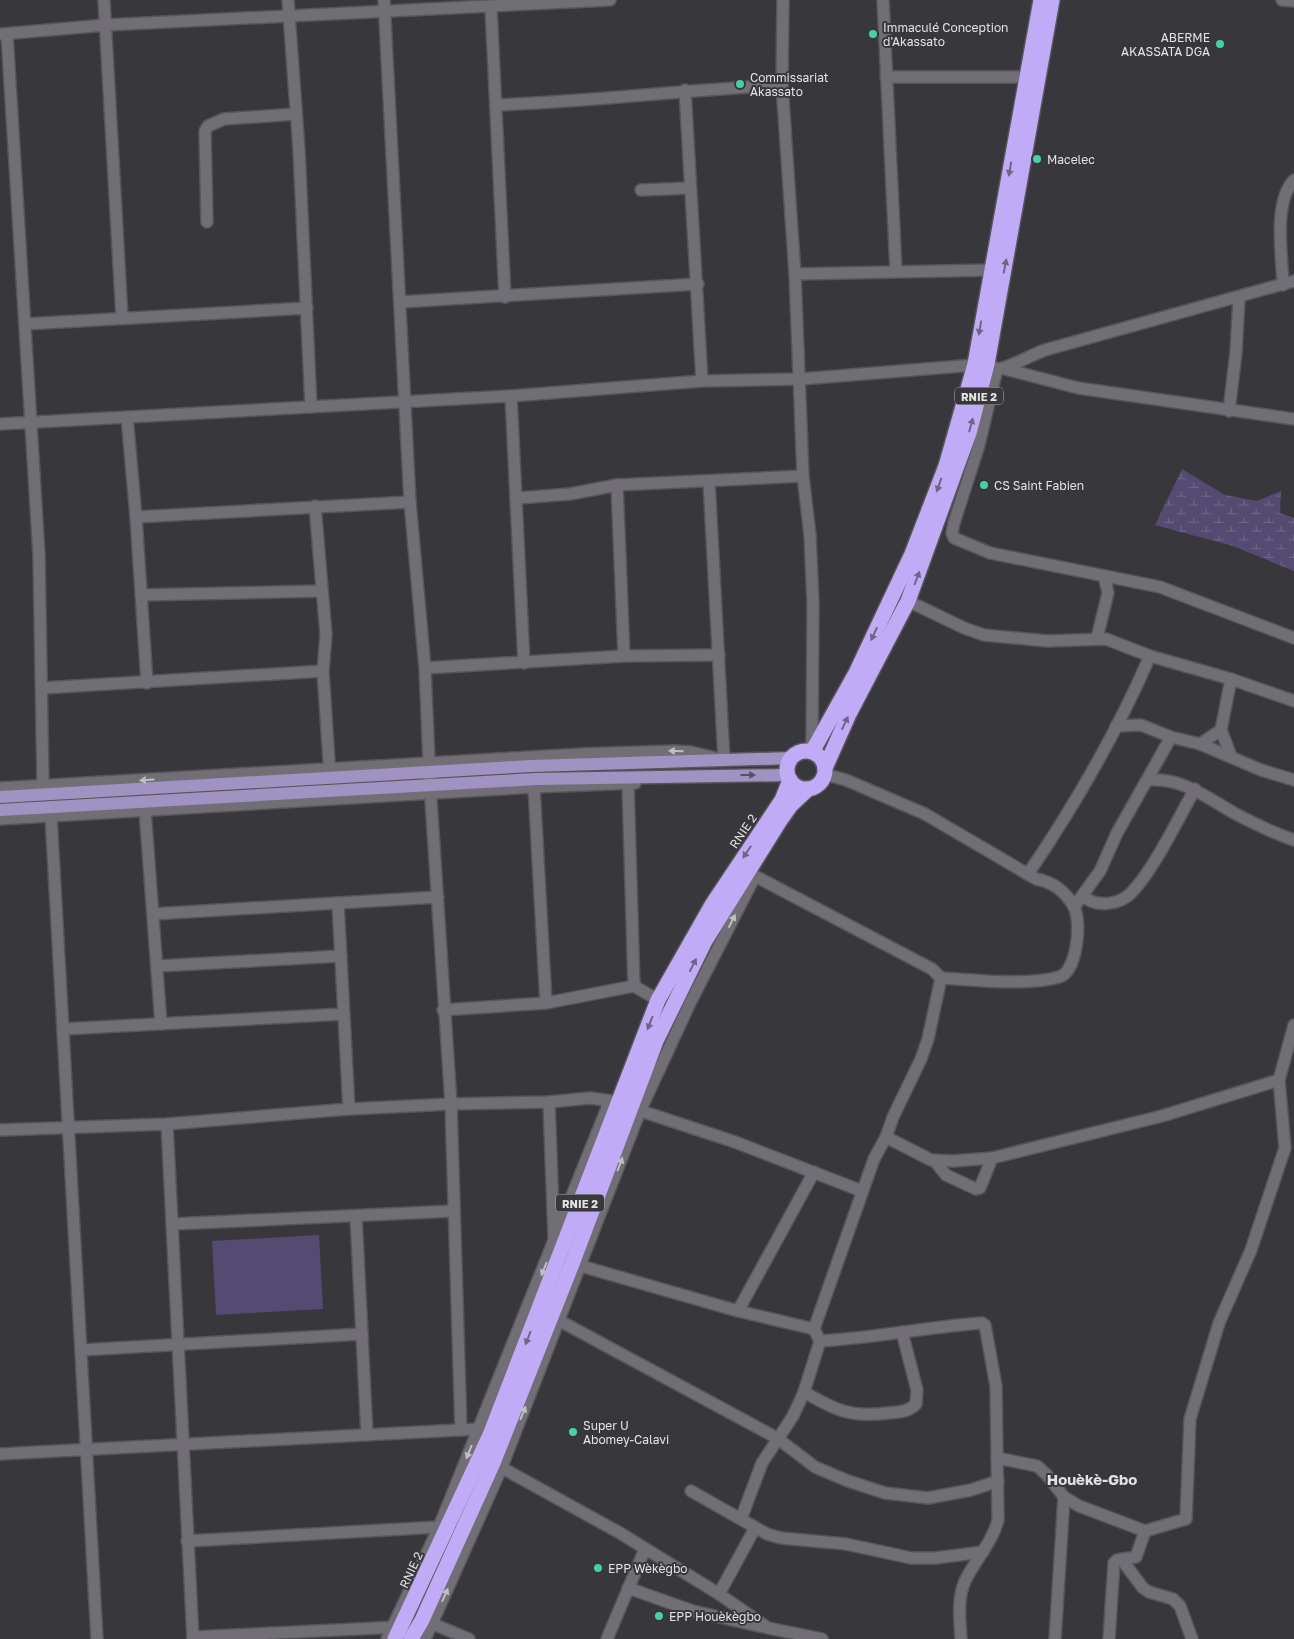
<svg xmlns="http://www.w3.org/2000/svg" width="1294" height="1639" viewBox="0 0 1294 1639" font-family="'Golos Text',sans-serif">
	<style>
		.wetland { fill: url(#wetland-marsh) }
		.pitch { fill: #554a72 }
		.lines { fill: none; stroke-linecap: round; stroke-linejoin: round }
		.minor-casing { stroke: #565559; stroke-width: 14 }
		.major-casing { stroke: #565559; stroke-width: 15 }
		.highway-casing { stroke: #565559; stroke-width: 18 }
		.minor { stroke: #716f75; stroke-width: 11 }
		.major { stroke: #a093c2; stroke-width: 12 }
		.highway { stroke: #c0abf6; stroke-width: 15 }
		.oneway { fill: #6e6586 }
		.oneway2 { fill: #c0bfc3 }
		.oneway3 { fill: #575364 }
		.poi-dot { fill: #42d4a0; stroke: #38373c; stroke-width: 2 }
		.labels { text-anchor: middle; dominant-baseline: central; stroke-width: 4; stroke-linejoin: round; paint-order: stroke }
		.shield { fill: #38373c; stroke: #afaeb2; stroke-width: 1 }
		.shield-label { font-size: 11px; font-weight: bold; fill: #e2e1e4 }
		.poi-label { font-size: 12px; fill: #e2e1e4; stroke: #38373c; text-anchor: start }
		.street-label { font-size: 12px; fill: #e2e1e4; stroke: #38373c }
		.quarter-label { font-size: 15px; font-weight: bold; fill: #e2e0e7; stroke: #38373c }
	</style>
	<defs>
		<pattern id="wetland-marsh" width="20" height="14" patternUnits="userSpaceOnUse" patternTransform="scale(1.25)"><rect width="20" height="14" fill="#554a72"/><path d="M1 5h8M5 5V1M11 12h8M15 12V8" fill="none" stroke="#6d6486"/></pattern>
	</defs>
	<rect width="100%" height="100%" fill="#38373c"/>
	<path class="wetland" d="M1182,469L1225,495L1257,501L1281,491L1280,513L1294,518V571L1233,546L1155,525Z"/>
	<path class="pitch" d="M319,1235L323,1309L216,1315L212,1241Z"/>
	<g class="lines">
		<g class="minor-casing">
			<g id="minor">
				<path d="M104,0L122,318"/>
				<path d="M288,0L299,150L311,407"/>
				<path d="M384,0L410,502L425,668L430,785L451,1104L461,1430"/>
				<path d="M783,0L782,85L795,274L803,476L810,535L813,603L812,752"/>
				<path d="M883,0L896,271"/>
				<path d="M1282,0L1294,1"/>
				<path d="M491,8L505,297"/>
				<path d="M2,34L106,25L610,0"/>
				<path d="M7,34L39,555L43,785"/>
				<path d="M886,77H1026"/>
				<path d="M685,90L702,381"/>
				<path d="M497,105C592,101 687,90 782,85"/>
				<path d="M641,190L690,188"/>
				<path d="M207,222L205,131L208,126L224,119L296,114"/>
				<path d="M795,274L992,270"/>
				<path d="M1283,285C1282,256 1273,202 1294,180"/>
				<path d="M400,302L698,284"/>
				<path d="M25,324L307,308"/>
				<path d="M997,369C1007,369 1033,354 1045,350L1294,281"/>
				<path d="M1005,369L1078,388L1294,419"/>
				<path d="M511,396L524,663"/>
				<path d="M1229,411L1236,352L1239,298"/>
				<path d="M127,417L136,517L147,683"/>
				<path d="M0,424L511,396L702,381L801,379L987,364L997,369L979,445L954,523L952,533L954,538L990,553L1160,587L1294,638"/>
				<path d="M617,485L624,656"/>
				<path d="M518,498L570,494L617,485L803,476"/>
				<path d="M315,506L326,634L323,671L330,776"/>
				<path d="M136,517L410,502"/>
				<path d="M141,595L322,591"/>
				<path d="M908,601L964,628L984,635L1048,641L1106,639L1150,656L1231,679L1294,701"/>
				<path d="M1097,638L1108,593L1104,576"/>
				<path d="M425,668L624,656L719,655"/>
				<path d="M1231,679L1221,730L1231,756"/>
				<path d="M42,688L323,671"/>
				<path d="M1116,726L1141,725L1171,737L1200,744L1261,770L1294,780"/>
				<path d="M1200,744L1221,730"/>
				<path d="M824,774L846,780L925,814L1036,879C1053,882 1066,892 1074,907C1082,922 1077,972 1059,977C1028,986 975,980 941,978"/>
				<path d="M1149,780C1183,778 1206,797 1234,813C1253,823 1273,833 1294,840"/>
				<path d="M628,784L634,986"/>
				<path d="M534,787L546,1003"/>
				<path d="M0,788L583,754L674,751L691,752L724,760L709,481"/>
				<path d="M145,810L161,1024"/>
				<path d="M51,816L97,1639"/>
				<path d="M0,819L534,787L635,783"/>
				<path d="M1028,874C1075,805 1117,732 1150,656"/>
				<path d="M753,875L932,969L941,978L928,1039L921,1059L893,1117L886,1137L874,1159L814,1329"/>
				<path d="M1083,896C1096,908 1120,905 1132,892C1154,869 1178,819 1195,789"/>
				<path d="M338,904L349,1109"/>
				<path d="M1074,907L1100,871L1117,833L1171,737"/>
				<path d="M153,914L438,897"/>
				<path d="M157,966L341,956"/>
				<path d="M443,1010L546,1003L634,986L658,1000"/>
				<path d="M63,1029L344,1014"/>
				<path d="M549,1102L554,1237"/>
				<path d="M635,1109L735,1142L862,1191"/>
				<path d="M167,1124L193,1639"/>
				<path d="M0,1130L167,1124L349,1109L451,1104L549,1102L590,1098L612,1101"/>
				<path d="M886,1137L931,1160L953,1161L992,1158L1162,1116L1279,1080L1294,1025"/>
				<path d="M934,1160L946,1175L976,1189L980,1188L992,1158"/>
				<path d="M356,1216L367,1435"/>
				<path d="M172,1224L454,1211"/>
				<path d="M574,1264L738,1311L814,1329L820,1341L804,1392L793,1416L762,1463L741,1519"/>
				<path d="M738,1311L814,1172"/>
				<path d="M560,1321L777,1438L815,1467L848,1481L885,1493L928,1498L971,1490L998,1481"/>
				<path d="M820,1341C874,1338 928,1327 982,1323L985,1325L996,1386L998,1520C992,1543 975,1560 965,1581C957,1599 960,1620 961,1639"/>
				<path d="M81,1350L362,1334"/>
				<path d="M804,1392C835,1410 851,1418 888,1413C900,1412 908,1412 916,1404L917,1390L902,1332"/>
				<path d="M0,1454L478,1429L484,1432"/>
				<path d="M997,1458L1037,1466L1047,1475L1064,1497L1079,1506L1145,1531L1186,1519L1190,1419L1219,1323L1251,1250L1285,1148L1279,1080"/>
				<path d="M495,1464L620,1533L719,1594L768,1628L822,1639"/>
				<path d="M691,1491L767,1534L781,1538L846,1544L911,1558H935L983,1552"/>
				<path d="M187,1541L439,1527"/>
				<path d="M1122,1560L1143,1588L1149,1592L1173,1599L1180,1606L1192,1639"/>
				<path d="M628,1588L693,1611L763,1627"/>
				<path d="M719,1594L755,1528"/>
				<path d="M426,1621L469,1639"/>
				<path d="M193,1637L398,1627"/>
				<path d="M387,1639L439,1527L609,1103H618"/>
				<path d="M425,1639L501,1469L640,1111L690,1003L752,882L751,868"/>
				<path d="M607,1639L645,1549"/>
				<path d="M1055,1639L1064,1497"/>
				<path d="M1109,1639L1114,1563L1117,1560L1136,1557L1145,1531"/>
			</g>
		</g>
		<g class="major-casing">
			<g id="major">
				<path d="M0,797L531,766L791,758"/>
				<path d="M0,810L536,779L787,775"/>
			</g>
		</g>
		<g class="highway-casing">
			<g id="highway">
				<circle cx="806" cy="770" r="19"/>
				<path d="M812,752L856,673L912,554L946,466L975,364L1041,0"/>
				<path d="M825,768L849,714L908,601L969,433L987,364L1052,0"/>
				<path d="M395,1639L490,1435L658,1000L712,905L782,800L790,780"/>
				<path d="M411,1639L422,1620L493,1463L572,1264L656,1041L705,941L779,822L791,805L808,789"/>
			</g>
		</g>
		<use href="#minor" class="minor"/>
		<use href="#major" class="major"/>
		<use href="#highway" class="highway"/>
	</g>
	<defs><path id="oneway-solid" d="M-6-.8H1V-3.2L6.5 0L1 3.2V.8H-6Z" transform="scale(1.25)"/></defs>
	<g class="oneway">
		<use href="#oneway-solid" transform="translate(1010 169) rotate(100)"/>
		<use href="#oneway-solid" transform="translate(1005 266) rotate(-79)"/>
		<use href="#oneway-solid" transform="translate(980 328) rotate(100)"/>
		<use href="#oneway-solid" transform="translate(971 425) rotate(-75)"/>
		<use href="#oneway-solid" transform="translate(939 485) rotate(109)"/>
		<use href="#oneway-solid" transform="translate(917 578) rotate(-69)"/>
		<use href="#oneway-solid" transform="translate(874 634) rotate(115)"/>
		<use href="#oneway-solid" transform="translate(845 723) rotate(-65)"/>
		<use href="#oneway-solid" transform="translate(747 852) rotate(124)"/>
		<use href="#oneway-solid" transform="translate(693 965) rotate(-63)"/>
		<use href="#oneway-solid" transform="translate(650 1023) rotate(111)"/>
		<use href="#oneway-solid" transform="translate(528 1338) rotate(111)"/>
	</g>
	<g class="oneway2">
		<use href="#oneway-solid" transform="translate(676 751) rotate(-179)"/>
		<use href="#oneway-solid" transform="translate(147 780) rotate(177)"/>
		<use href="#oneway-solid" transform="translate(732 921) rotate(-63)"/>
		<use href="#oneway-solid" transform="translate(620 1164) rotate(-69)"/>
		<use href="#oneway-solid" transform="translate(544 1269) rotate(112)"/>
		<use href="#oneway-solid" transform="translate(523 1413) rotate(-68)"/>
		<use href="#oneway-solid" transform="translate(469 1452) rotate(112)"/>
		<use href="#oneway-solid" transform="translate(445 1595) rotate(-66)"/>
	</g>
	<use class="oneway3" href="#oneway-solid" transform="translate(748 775)"/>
	<g class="poi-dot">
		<circle cx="873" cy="34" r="5"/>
		<circle cx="1220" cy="44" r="5"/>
		<circle cx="740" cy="84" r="5"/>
		<circle cx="1037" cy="159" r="5"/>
		<circle cx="984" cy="485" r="5"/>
		<circle cx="573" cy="1432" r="5"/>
		<circle cx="598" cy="1568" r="5"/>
		<circle cx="659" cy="1616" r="5"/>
	</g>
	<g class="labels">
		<g class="shield">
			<rect x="955" y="387.5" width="48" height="17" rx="4"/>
			<rect x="556" y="1194.5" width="48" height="17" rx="4"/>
		</g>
		<g class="shield-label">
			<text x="979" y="396">RNIE 2</text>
			<text x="580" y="1203">RNIE 2</text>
		</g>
		<g class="poi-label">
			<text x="883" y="27">Immaculé Conception<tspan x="883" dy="14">d'Akassato</tspan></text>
			<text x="1210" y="37" text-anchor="end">ABERME<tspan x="1210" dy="14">AKASSATA DGA</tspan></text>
			<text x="750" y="77">Commissariat<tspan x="750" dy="14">Akassato</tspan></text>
			<text x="1047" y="159">Macelec</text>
			<text x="994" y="485">CS Saint Fabien</text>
			<text x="583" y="1425">Super U<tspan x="583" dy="14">Abomey-Calavi</tspan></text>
			<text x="608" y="1568">EPP Wèkègbo</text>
			<text x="669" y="1616">EPP Houèkègbo</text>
		</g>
		<g class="street-label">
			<text transform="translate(743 831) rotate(-56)">RNIE 2</text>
			<text transform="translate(411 1570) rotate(-65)">RNIE 2</text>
		</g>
		<g class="quarter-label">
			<text x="1092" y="1479">Houèkè-Gbo</text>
		</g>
	</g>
</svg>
